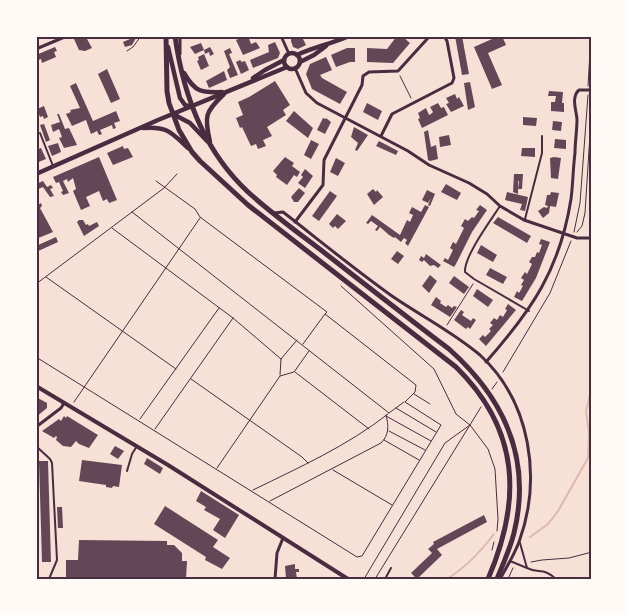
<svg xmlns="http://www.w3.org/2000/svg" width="628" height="615" viewBox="0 0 628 615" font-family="Figtree,sans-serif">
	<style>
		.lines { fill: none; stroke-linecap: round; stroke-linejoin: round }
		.stream { stroke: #dcb8b0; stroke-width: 2 }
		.building { fill: #644757 }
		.path { stroke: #4a2c40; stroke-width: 1 }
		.service { stroke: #4a2c40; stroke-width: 2 }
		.minor { stroke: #4a2c40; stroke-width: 3 }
		.tertiary { stroke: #4a2c40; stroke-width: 4 }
		.secondary { stroke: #4a2c40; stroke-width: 4.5 }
		.primary { stroke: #4a2c40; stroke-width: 5 }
		.neatline { fill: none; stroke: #4a2c40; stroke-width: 2 }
	</style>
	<rect width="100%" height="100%" fill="#f7e1d7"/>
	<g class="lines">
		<g class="stream">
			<path d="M530,537L548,524L558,511L588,458L589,433L586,411L592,387"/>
			<path d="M447,579C465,568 481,551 494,534"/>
		</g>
	</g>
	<g class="building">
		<path d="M79,36H93L87,39L92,48L85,51L79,50L74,39Z"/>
		<path d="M137,36L132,45L125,47L123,42Z"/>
		<path d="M245,36H248L251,44L256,42L260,48L243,55L236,40Z"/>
		<path d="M298,36L299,38L302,37L306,45L298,49L293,47L291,41V39Z"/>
		<path d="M397,36H402L410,43L393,63L367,62V48L387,49Z"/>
		<path d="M455,36H462L469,74L462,75Z"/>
		<path d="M491,36H502L506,45L488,53L502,85L492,89L474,47L492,39Z"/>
		<path d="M275,42L280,53L278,58L253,68L250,60L269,52L268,45Z"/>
		<path d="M201,43L204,50L210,47L214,54L210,56L209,52L205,54L204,50L195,54L190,47Z"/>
		<path d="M55,47L57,51L54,52L56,57L42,63L41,59L36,61V55Z"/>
		<path d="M230,48L232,53L229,54L238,75L230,78L227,70L230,67L224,51Z"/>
		<path d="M347,48H355V62H350L336,67L331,55Z"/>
		<path d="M204,54L209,66L201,70L197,61L199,60L198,57Z"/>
		<path d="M326,57L332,70L320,75L322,78L347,92L340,104L312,89L306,74L310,64Z"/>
		<path d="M240,60L242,62L245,61L249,70L241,74L236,62Z"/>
		<path d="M107,69L120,99L111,103L98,74Z"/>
		<path d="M224,71L227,80L209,88L206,81Z"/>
		<path d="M275,81L290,105L283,110L286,115L267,127L272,136L263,140L266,146L258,149L256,144L251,146L242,127L240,128L236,118L243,115L238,102L249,97Z"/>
		<path d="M470,82L475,107L468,110L464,83Z"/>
		<path d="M76,83L93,121L116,111L120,121L114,123L116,128L113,129L112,125L100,130L102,134L99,135L97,131L91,134L86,120L72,126L66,114L71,112L70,110L80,108L70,86Z"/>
		<path d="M549,91L563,92L562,103H564V112L551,111V102H555L556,96H548Z"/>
		<path d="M455,94L457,99L459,97L464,106L451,112L446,104L449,103L446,98Z"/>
		<path d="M367,103L382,111L378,120L363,112Z"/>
		<path d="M438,103L441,108L444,107L448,115L422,128L418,119L420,118L418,113L426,108L429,115L431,114L433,112L430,107Z"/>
		<path d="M44,106L48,117L44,119L43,116L40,117L37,109Z"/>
		<path d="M294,111L313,128L308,138L286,121Z"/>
		<path d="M57,114H59L65,129L69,128L77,145L64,148L59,138L62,137L59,129L53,132L51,125L60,122Z"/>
		<path d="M523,117L537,118L536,126L523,125Z"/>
		<path d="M323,118L326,119V118L331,122L325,134L317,130Z"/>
		<path d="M553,121L562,122L561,131L552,130Z"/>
		<path d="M44,124L50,140L46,142L40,125Z"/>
		<path d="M354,127L368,135L357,151L355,150L358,143L351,137Z"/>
		<path d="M428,130L431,147L436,145L438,159L430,161L428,160L424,132Z"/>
		<path d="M449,135L451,145L440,147L439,137Z"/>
		<path d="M555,139L566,140V149L554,148Z"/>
		<path d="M311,140L319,144L311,159L304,155Z"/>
		<path d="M379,141L398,151L396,155L376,146Z"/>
		<path d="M58,143L61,152L52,156L48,146Z"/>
		<path d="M123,146L124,149L128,148L133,157L113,165L107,153Z"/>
		<path d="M41,148L46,159L36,163V150Z"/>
		<path d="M522,148H535V157L521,156Z"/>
		<path d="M99,157L117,200L109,203L107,199L103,201L99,191L86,197L90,206L81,210L73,191L76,189L73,178L68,182L67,179L63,181L69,193L63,195L61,192L63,191L59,182L56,183L53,177Z"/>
		<path d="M285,157L294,163L292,166L300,172L297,177L294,175L287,185L276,177L277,175L273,171Z"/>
		<path d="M554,157L561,158L558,179L551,178L550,158Z"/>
		<path d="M336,158L345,163L338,176L330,172Z"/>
		<path d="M305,169L313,176L305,188L298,183L303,177L301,175Z"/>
		<path d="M514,174H523L522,189H518L519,181H518V194L513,192Z"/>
		<path d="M43,181L47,187L51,185L53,188L50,189L54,196L50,197L43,187L36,190V184Z"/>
		<path d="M446,184L461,193L457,200L441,192Z"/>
		<path d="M299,188L305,193L298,202H294L291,197Z"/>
		<path d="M373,189L376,192L377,190L383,197L374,205L367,194Z"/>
		<path d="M427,190L435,194L430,206L428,205L431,198L428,203L422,200Z"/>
		<path d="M330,191L337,196L319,221L312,216Z"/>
		<path d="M507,192L528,197L525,211L520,210L522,204L505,200Z"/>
		<path d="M551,192L559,193L556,207L550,206L549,213L543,218L538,211L544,207L547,208L548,206L545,205L547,195H550Z"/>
		<path d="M41,203L42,206L40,208L53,232L36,239V206Z"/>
		<path d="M425,205L429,207L408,246L405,243L407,240L404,238L401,242L395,237L394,238L389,235L380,227L377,231L375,230L378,226L371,221L368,224L366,223L372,215L400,235L407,220L410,222L413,215L409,213L412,207L421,212Z"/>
		<path d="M480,205L487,210L472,232L456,264L454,267L443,261L445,258L448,260L453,250L450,248L453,242L456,244L464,228L461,226L465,219L468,221L472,217L474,218L479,211L476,210Z"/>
		<path d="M337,214L346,221L338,229L335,226L333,228L329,224Z"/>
		<path d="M498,217L531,236L527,243L493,223Z"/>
		<path d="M79,220H83L86,225L88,224L89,226L97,222L99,226L84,236L77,222Z"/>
		<path d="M56,237L58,242L36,252V246Z"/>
		<path d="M541,239L550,242L536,278L522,301L514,297L517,291L519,293L523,286L521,285L524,280L521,278L525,272L527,274L532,264L529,262L532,257H535L537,252L539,253L542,245L539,244Z"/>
		<path d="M481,245L497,255L493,262L477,253Z"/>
		<path d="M397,251L404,256L398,264L391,259Z"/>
		<path d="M426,254L441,265L438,268L434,265L430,266L424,260L422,262L419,260L421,256L424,258Z"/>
		<path d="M490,268L507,277L503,284L486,275Z"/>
		<path d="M430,275L437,281L429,293L422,286Z"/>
		<path d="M454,276L469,287L464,294L449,283Z"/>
		<path d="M477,289L493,300L488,307L473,296Z"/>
		<path d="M436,297L441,301L440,303L446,307L448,305L452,308L454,306L457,307L450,317L431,305Z"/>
		<path d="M508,304L516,310L486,346L479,339L483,335L485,337L491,331L489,329L493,325L490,323L494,318L497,320L500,315L503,317L507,310L505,309Z"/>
		<path d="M461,310L464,312L462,315L471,321L473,318L476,320L470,329L468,327L466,329L454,320Z"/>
		<path d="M36,397L47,403V408L36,417Z"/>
		<path d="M64,416L66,418L67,416L98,435L89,448L79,444L76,441L71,447L63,446L56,440L57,437L56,436L54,438L42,431L59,419L61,421Z"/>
		<path d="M115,446L124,451L118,459L110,454Z"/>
		<path d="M147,458L163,468L160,474L144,464Z"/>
		<path d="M82,460L122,465L119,487L113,486L112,488L106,487V485L79,481Z"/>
		<path d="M39,461H48L51,562H42Z"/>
		<path d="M201,491L239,515L225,538L213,530L220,519L204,510L206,507L196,501Z"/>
		<path d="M165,506L218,540L213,547L230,558L222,569L205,560L206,557L154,524Z"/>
		<path d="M57,507H62L63,528H58Z"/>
		<path d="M484,515L487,522L437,549L442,555L417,579L411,573L432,553L428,549L434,544L433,542Z"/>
		<path d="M79,540L167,541V545H174L182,553V561H187L186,579H66V560H78Z"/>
		<path d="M295,564V569H299V572H296L297,579H286L285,566Z"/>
	</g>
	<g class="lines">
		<g class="path">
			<path d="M127,51L133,47L141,36"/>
			<path d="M400,76L411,98"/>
			<path d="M588,86L591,36"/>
			<path d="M132,212L389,413L404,402"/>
			<path d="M112,228L233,318L281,359"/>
			<path d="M574,232L580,203L588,95"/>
			<path d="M577,232L582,226L585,213L592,103"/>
			<path d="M46,277L176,369"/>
			<path d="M36,284L164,188L177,174"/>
			<path d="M341,286L434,369L456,414L470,425L488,449L495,469L498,519L497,531"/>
			<path d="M447,325L473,284"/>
			<path d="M303,344L325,314"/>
			<path d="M36,357L357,557L362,556L441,425L405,402L415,392L416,385L325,314L327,312L200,217L195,209L156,181"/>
			<path d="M295,372L369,429"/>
			<path d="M503,372L550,293L571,241"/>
			<path d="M280,375L281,359L297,340"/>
			<path d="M191,379L302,457L308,463"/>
			<path d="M492,389L497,382"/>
			<path d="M414,394L430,404"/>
			<path d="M74,402L200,218"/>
			<path d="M396,408L436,432"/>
			<path d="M386,416L431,441"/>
			<path d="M140,419L219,308"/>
			<path d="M155,429L233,318"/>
			<path d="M389,431L425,450"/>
			<path d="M384,440L419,460"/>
			<path d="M217,468L280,376L294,372L309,351"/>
			<path d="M333,470L392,505"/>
			<path d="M253,490C300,467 347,446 388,414"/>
			<path d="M270,501L381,443C389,435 389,426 386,415"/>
			<path d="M492,550L494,542"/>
			<path d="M531,562L542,560L569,558L592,552"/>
			<path d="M364,579L445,443L470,425"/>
			<path d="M375,579L481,407"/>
			<path d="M508,579L513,568"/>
		</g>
		<g class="service">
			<path d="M40,133L53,166"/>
			<path d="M500,206C491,220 464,256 465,272L474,279L529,311"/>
			<path d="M525,219L542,153V136"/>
			<path d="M36,446L50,459L52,463L57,560L49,579"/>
			<path d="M127,471L132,454L137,446"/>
			<path d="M510,561L527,568L520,543"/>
			<path d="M527,568C539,574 543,567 556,579"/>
			<path d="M385,579L391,568"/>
		</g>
		<g class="minor">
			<path d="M180,36V54"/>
			<path d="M281,36L289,54"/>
			<path d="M36,49L67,36"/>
			<path d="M295,68L306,93L317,103L408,151L429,165L469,183L487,194L500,206L524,220L577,238H592"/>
			<path d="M381,136L392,114L452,83L454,78L447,41L444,36"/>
			<path d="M274,213L283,212C319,240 354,269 392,296C421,316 453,332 480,355C531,402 542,479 519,542C514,555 507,567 500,579"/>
			<path d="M295,222L323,185L324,160L362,85L363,76L369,72L398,71L428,38L432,36"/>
			<path d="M486,362C532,310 560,269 571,199C573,184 573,168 575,153C575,142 577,130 577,119C576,109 571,97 579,90H592"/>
			<path d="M36,427L61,408L64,403"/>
			<path d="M275,579L277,553L283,538"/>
		</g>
		<path class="tertiary" d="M36,386L168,465L348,579"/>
		<g class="secondary">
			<path d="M168,47L180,98L185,105L191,107"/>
			<circle cx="292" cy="61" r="8"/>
			<path d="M297,55C314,47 331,44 349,36"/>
			<path d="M300,62L314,55L326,46"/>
			<path d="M184,73C195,92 201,93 222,92"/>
			<path d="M253,78L265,70L284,60"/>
			<path d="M173,114L190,123L207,141"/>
			<path d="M143,128C167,126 171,132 188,148"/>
			<path d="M210,142C204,116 205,112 224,94"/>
			<path d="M36,174L158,120L287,67"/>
		</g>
		<g class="primary">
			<path d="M166,36L167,91L169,103L179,130L192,152L200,161L248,205L456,367C520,430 522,500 488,579"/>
			<path d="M175,36C183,94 204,151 248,192C272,214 300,234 326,254C367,286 408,318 449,349C504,398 532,459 514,533C510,549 503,564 497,579"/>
		</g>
	</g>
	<rect width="628" height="615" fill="none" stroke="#fffaf5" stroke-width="75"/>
	<rect x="38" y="38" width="552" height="540" class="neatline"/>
</svg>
